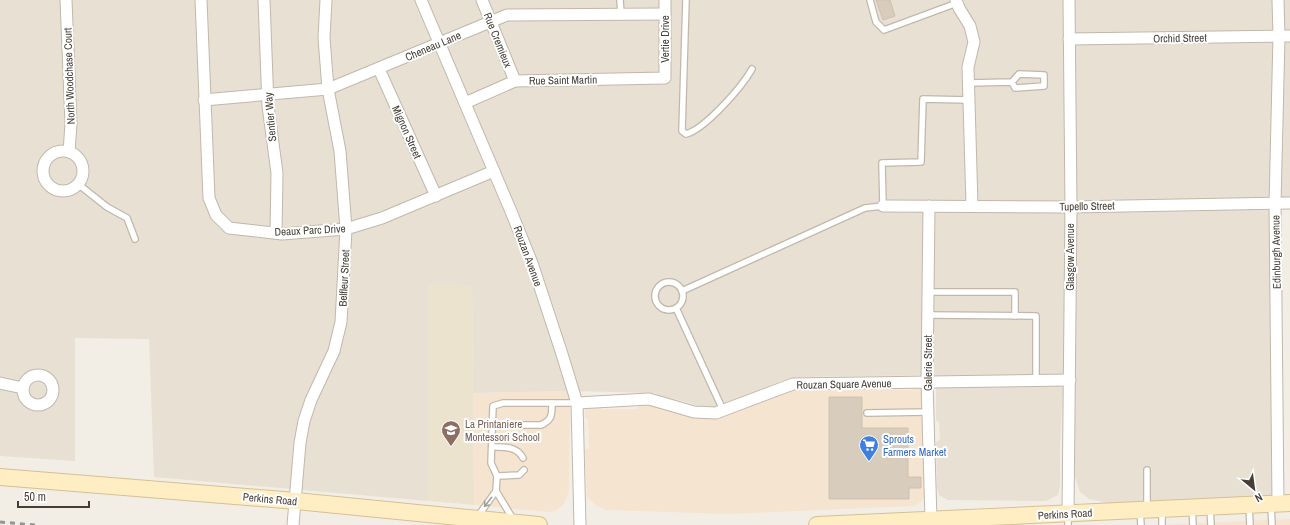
<svg xmlns="http://www.w3.org/2000/svg" width="1290" height="525" viewBox="0 0 1290 525" font-family="'Archivo Narrow',sans-serif">
	<style>
		.residential { fill: #e7e0d3 }
		.commercial { fill: #f5e4d0 }
		.education { fill: #ece3cf }
		.building { fill: #d8ccbd; stroke: #cfc1ae }
		.lines { fill: none; stroke-linecap: round; stroke-linejoin: round }
		.lane-casing { stroke: #c1b8ab; stroke-width: 8 }
		.street-casing { stroke: #c1b8ab; stroke-width: 13 }
		.secondary-casing { stroke: #d4c094; stroke-width: 18 }
		.lane { stroke: #fff; stroke-width: 5.5 }
		.street { stroke: #fff; stroke-width: 11 }
		.secondary { stroke: #ffeec3; stroke-width: 16 }
		.rail { stroke: #959595; stroke-width: 3; stroke-dasharray: 5 5; stroke-linecap: butt }
		.oneway { stroke: #a29e9a }
		.labels { text-anchor: middle; dominant-baseline: central; stroke-width: 4; stroke-linejoin: round; paint-order: stroke }
		.street-label { font-size: 11px; fill: #453e35; stroke: #fff }
		.education-label { font-size: 11px; fill: #785e54; stroke: #fff; text-anchor: start }
		.shop-label { font-size: 11px; fill: #366cbe; stroke: #fff; text-anchor: start }
	</style>
	<rect width="100%" height="100%" fill="#f3eee5"/>
	<g class="residential">
		<path d="M0,0H1068L1065,354L1060,445V486L1058,495L1046,501L948,500L939,495L937,488L936,442L940,440L939,422L936,420V375L800,377L781,381L716,408H705L683,401L657,396L656,393L570,391L473,393L472,285H428V501L154,477L149,339L75,338V461L0,456Z"/>
		<path d="M1072,0H1290V203L1276,204L1278,503L1140,510L1089,499L1080,492L1075,477Z"/>
	</g>
	<g class="commercial">
		<path d="M913,386L924,388L926,494L922,501L914,506L727,514L606,510L595,505L587,496L585,450L589,448L588,419L585,418V410L587,408L600,407L601,409H637L639,406H654L704,418H715L789,389L831,387V390H912Z"/>
		<path d="M570,391L569,491L564,504L555,511L549,512L474,505L473,393Z"/>
		<path d="M1290,519V525H1159Z"/>
	</g>
	<path class="education" d="M428,284L472,285L474,505L428,501Z"/>
	<g class="building">
		<path d="M876,0H890L895,16L883,20Z"/>
		<path d="M829,397H862V428H908V477H921V488H909V499H829Z"/>
	</g>
	<g class="lines">
		<g class="lane-casing">
			<g id="lane">
				<path d="M620,0L621,14"/>
				<path d="M686,0L682,131L686,134C705,129 742,87 752,69"/>
				<path d="M870,0L876,22L884,30L957,3"/>
				<path d="M969,83L1012,82L1015,88L1044,86V75L1019,74L1012,82"/>
				<path d="M78,184L107,207L127,218L135,239"/>
				<circle cx="669" cy="296" r="14"/>
				<path d="M682,291L865,208L883,206L882,163L921,162L923,99L969,100"/>
				<path d="M928,292H1015V316"/>
				<path d="M676,308L723,410"/>
				<path d="M928,315L1036,316V381"/>
				<path d="M867,413L928,412"/>
				<path d="M492,425H541C552,420 552,415 552,403"/>
				<path d="M492,447C504,447 517,446 523,458"/>
				<path d="M497,476L519,475L524,470"/>
				<path d="M496,491L497,476L491,463L493,406L503,403H577"/>
				<path d="M1249,505L1250,525"/>
				<path d="M1271,506L1272,525"/>
				<path d="M1210,507L1211,525"/>
				<path d="M1147,508V470"/>
				<path d="M1162,509V525"/>
				<path d="M1192,509L1193,525"/>
				<path d="M1140,511L1141,525"/>
				<path d="M1068,514V525"/>
				<path d="M478,516L496,491L513,519"/>
			</g>
		</g>
		<g class="street-casing">
			<g id="street">
				<path d="M66,0L71,124L69,152"/>
				<path d="M201,0L209,198L216,215L229,228L282,234L346,229L382,218L494,171"/>
				<path d="M264,0L268,106L277,173L276,233"/>
				<path d="M421,0L510,209L532,263L561,351L577,403L580,525"/>
				<path d="M482,0L515,81"/>
				<path d="M956,0L959,8L970,26L974,42L968,67L972,206"/>
				<path d="M1278,0L1279,36L1275,204L1278,503"/>
				<path d="M1069,39L1290,36"/>
				<path d="M379,69L436,196"/>
				<path d="M204,100L328,89L507,15L665,14"/>
				<path d="M465,103L515,81L665,78V0"/>
				<circle cx="63" cy="171" r="20"/>
				<path d="M883,206L1071,207L1290,203"/>
				<path d="M929,206L927,382L931,520"/>
				<circle cx="38" cy="390" r="15"/>
				<path d="M0,383L23,388"/>
				<path d="M577,403L649,399L694,412L716,413L793,384L1070,380"/>
				<path d="M1068,514L1071,207L1069,0"/>
				<path d="M293,525L300,443L304,421L311,400L334,351L341,322L346,229L340,151L328,89L324,38L326,0"/>
			</g>
		</g>
		<g class="secondary-casing">
			<g id="secondary">
				<path d="M0,477L296,501L539,525"/>
				<path d="M817,525L1290,503"/>
			</g>
		</g>
		<use href="#lane" class="lane"/>
		<use href="#street" class="street"/>
		<use href="#secondary" class="secondary"/>
		<path class="rail" d="M0,522L35,525"/>
	</g>
	<defs><path id="oneway-shaft" d="M-6 0H5M1.5-3L5.5 0L1.5 3" fill="none" stroke-width="1.6" stroke-linecap="round" stroke-linejoin="round"/></defs>
	<use class="oneway" href="#oneway-shaft" transform="translate(488 502) rotate(128)"/>
	<defs>
		<g id="school-pin" transform="scale(1)"><path d="M0 17L-7.5 6A9.5 9.5 0 1 1 7.5 6Z" fill="#8d6e63" stroke="#fff"/><path d="M0-5L7-2L0 1L-7-2ZM-4 1L0 2.5L4 1V4Q0 6-4 4Z" fill="#fff"/></g>
		<g id="supermarket-pin" transform="scale(1)"><path d="M0 17L-7.5 6A9.5 9.5 0 1 1 7.5 6Z" fill="#3f7fe0" stroke="#fff"/><path d="M-6-5.5h2.5l.6 2H6L4.5 2H-2.5L-4.4-4H-6ZM-1.5 3.2a1.3 1.3 0 1 0 .1 0ZM3 3.2a1.3 1.3 0 1 0 .1 0Z" fill="#fff"/></g>
	</defs>
	<g fill-rule="evenodd">
		<use href="#school-pin" x="451" y="430"/>
		<use href="#supermarket-pin" x="869" y="445"/>
	</g>
	<g class="labels">
		<g class="street-label">
			<text transform="translate(1180 38) rotate(-1)">Orchid Street</text>
			<text transform="translate(665 39) rotate(-90)">Vertie Drive</text>
			<text transform="translate(498 40) rotate(68)">Rue Cremieux</text>
			<text transform="translate(433 46) rotate(-23)">Cheneau Lane</text>
			<text transform="translate(69 76) rotate(-92)">North Woodchase Court</text>
			<text transform="translate(563 80) rotate(-1)">Rue Saint Martin</text>
			<text transform="translate(270 117) rotate(-95)">Sentier Way</text>
			<text transform="translate(407 132) rotate(66)">Mignon Street</text>
			<text transform="translate(1087 206) rotate(-1)">Tupello Street</text>
			<text transform="translate(310 230) rotate(-3)">Deaux Parc Drive</text>
			<text transform="translate(1276 252) rotate(-91)">Edinburgh Avenue</text>
			<text transform="translate(528 256) rotate(70)">Rouzan Avenue</text>
			<text transform="translate(1070 257) rotate(-90)">Glasgow Avenue</text>
			<text transform="translate(344 278) rotate(-87)">Belfleur Street</text>
			<text transform="translate(928 363) rotate(-90)">Galerie Street</text>
			<text transform="translate(844 384) rotate(-1)">Rouzan Square Avenue</text>
			<text transform="translate(270 499) rotate(5)">Perkins Road</text>
			<text transform="translate(1065 514) rotate(-3)">Perkins Road</text>
		</g>
		<g class="education-label">
			<text x="465" y="424">La Printaniere<tspan x="465" dy="13">Montessori School</tspan></text>
		</g>
		<g class="shop-label">
			<text x="883" y="439">Sprouts<tspan x="883" dy="13">Farmers Market</tspan></text>
		</g>
	</g>
	<g transform="translate(1254 489) rotate(151)" stroke="#ffffff" stroke-width="3" paint-order="stroke">
	<path d="M0-3L7 15L0 10L-7 15Z" fill="#453e35"/>
	<text y="-6" font-size="11" font-weight="bold" text-anchor="middle" fill="#453e35">N</text>
	</g>
	<path d="M18 501v6h71v-6" fill="none" stroke="#453e35" stroke-width="2"/>
	<text x="24" y="501" font-size="12" fill="#453e35" stroke="#ffffff" stroke-width="3" paint-order="stroke">50 m</text>
</svg>
